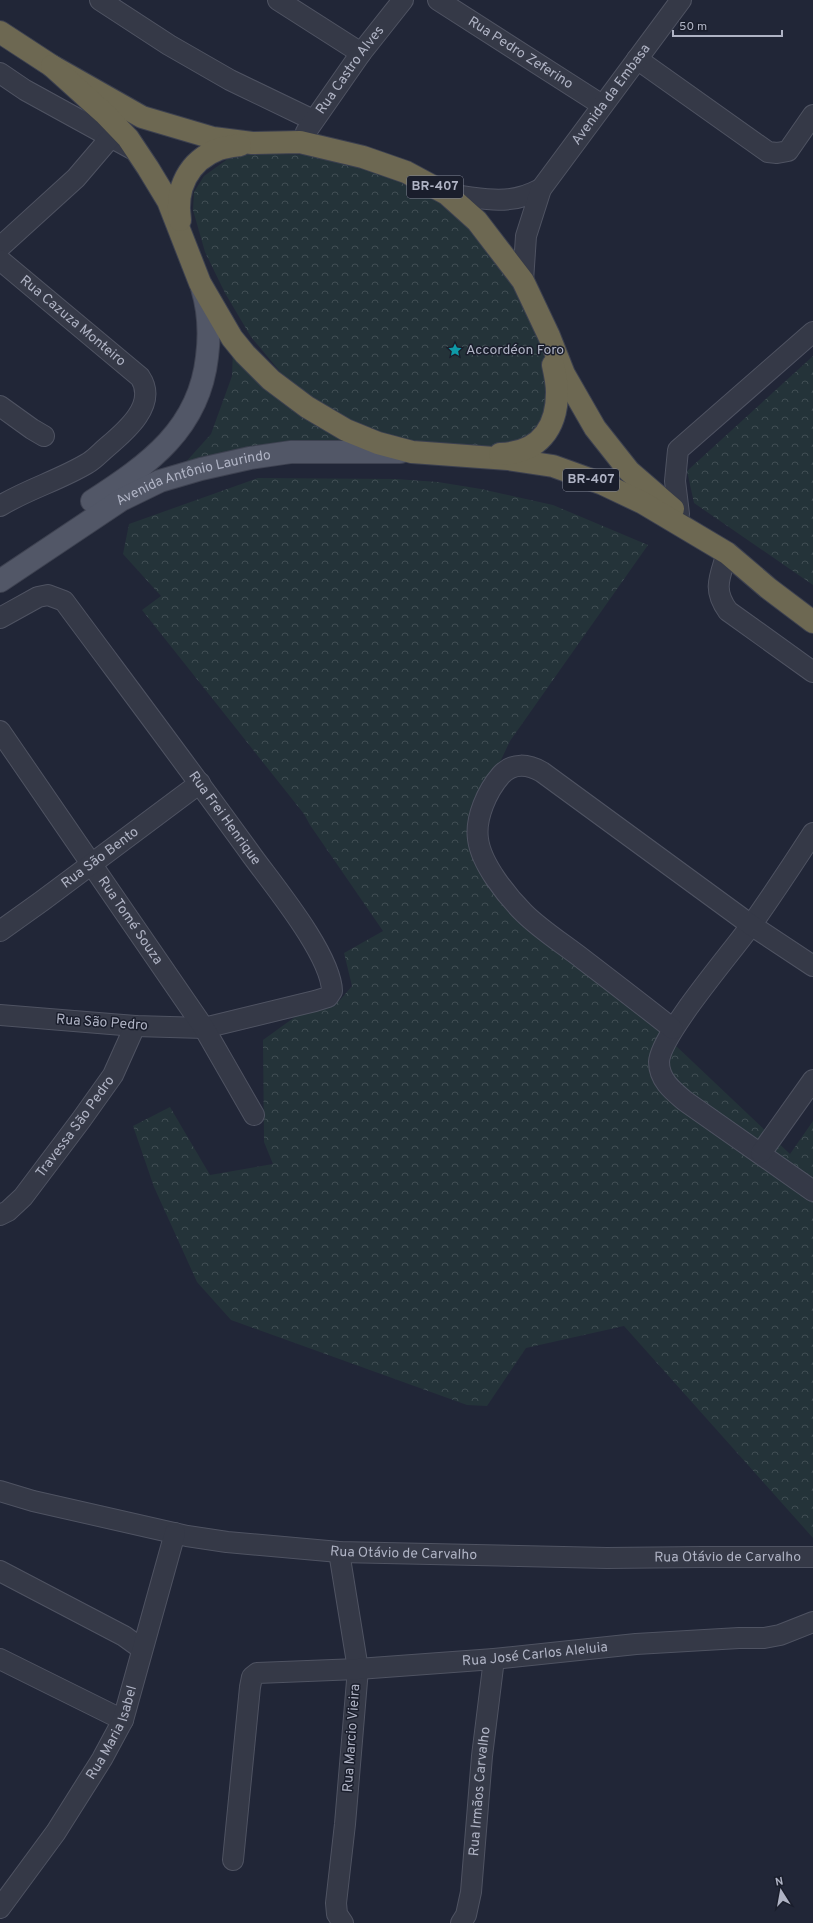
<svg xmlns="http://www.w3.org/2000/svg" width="813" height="1923" viewBox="0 0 813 1923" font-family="Overpass,sans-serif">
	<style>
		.forest { fill: url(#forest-crowns) }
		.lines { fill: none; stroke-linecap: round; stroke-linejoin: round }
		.minor-casing { stroke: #4f5362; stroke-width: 22 }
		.major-casing { stroke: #3e4251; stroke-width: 24 }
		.highway-casing { stroke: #3c404f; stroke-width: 24 }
		.minor { stroke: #353947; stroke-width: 20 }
		.major { stroke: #525767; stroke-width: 22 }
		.highway { stroke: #6d6852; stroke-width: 22 }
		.labels { text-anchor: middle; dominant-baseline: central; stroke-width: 3; stroke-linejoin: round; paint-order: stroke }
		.shield { fill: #1a1e2c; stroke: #828696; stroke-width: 1 }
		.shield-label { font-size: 13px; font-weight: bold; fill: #afb3c4 }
		.street-label { font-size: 14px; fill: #afb3c4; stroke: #1a1e2c }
		.poi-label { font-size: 14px; fill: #afb3c4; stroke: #1a1e2c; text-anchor: start }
	</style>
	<defs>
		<pattern id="forest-crowns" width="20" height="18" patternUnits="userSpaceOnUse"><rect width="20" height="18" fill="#243339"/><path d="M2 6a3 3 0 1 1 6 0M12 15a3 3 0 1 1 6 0" fill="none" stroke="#414e54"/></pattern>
	</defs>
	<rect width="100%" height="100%" fill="#212637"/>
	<g class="forest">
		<path d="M236,153L312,155L402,178L441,200L508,268L533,314L547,364L549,415L535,434L520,443L480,447H443L396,439L343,419L287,380L251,337L225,293L205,252L193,210L194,192L204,176Z"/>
		<path d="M233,348L292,409L350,446L184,464L211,434L232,376Z"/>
		<path d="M813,356V585L694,503L687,471Z"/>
		<path d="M258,478L396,479L438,482L481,489L553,505L648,545L510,741L467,832L478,866L655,1026L790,1154L813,1121V1538L624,1326L526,1348L487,1406L467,1405L231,1320L197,1282L154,1187L133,1126L170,1107L210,1175L273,1164L264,1142L263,1040L299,1014L340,1000L352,986L344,953L383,931L310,825L304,814L142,610L161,596L123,554L129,524Z"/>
	</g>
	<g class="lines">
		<g class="minor-casing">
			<g id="minor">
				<path d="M100,0L169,45L230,80L313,120"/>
				<path d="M278,0L361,53"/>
				<path id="s1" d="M438,0L602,105"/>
				<path d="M637,59L768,152L777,153L788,151L813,115"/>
				<path d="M0,73L25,90L136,151"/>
				<path id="s2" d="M306,132L361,53L403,0"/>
				<path d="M447,194C471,197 501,204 524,196C530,194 536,191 541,189"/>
				<path d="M0,247L76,178L111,137"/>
				<path id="s3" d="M0,260L140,377C158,404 126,431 107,447C101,452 95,459 88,463C60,480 28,489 0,506"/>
				<path id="s4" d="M523,281L526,236L541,189L681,0"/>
				<path d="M0,406L32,429L44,436"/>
				<path d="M679,514L675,481L678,450L813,332"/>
				<path d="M727,553C720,577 712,589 728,611L813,672"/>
				<path id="s5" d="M0,618L38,597L48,595L64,601C127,686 191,771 253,857C275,887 331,955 332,991L328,997L315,1001L204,1028L135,1026L0,1015"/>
				<path id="s6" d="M0,731L204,1028L254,1115"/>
				<path d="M813,833C793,864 773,894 752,924C733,951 660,1035 659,1062C659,1080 673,1091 685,1101L813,1191"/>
				<path id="s7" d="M0,931L42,901L200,783"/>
				<path d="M673,1029C644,1006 614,983 584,960C565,945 541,930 524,913C507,896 481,864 478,839C475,818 487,791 501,775C513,762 528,764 542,772L751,925L813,966"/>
				<path d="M761,1153L813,1080"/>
				<path id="s8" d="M0,1215L8,1211L23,1197L81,1120L113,1075L135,1026"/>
				<path id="s9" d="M0,1491L33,1501L187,1536L227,1542L339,1552L607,1558L702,1557H813"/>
				<path d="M339,1552L358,1669L345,1824L336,1903L337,1914L343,1923"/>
				<path d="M0,1571L124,1636L142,1649"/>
				<path d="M0,1659L123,1720"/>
				<path id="s10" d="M233,1860L250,1687L252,1677L257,1673L358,1669L494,1659L636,1644L739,1638H764L780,1635L813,1622"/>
				<path id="s11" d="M0,1908L56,1832L102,1759L123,1720L175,1533"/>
				<path id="s12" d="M461,1923L466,1915L471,1892L482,1756L494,1659"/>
			</g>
		</g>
		<g class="major-casing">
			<g id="major">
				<path d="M92,501C149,464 199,429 207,357C210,334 209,311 202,288"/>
				<path id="s13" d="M0,581L121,500L160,481L201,469L250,458L291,452H400"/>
			</g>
		</g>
		<g class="highway-casing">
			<g id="highway">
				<path d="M0,32L52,66L142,117L213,138L252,143L300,142L363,157L406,172L447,194L477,221L523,281L549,336L564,374L595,428L629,471L673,509"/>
				<path d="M52,66L104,113L128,138L148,168L168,201L200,283L232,338L245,354L271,380L307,407L346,430L378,443L412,452L508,459L553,466L603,484L643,503L727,553L768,588L813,622"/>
				<path d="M180,220C175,189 188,161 219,149C225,147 233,146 240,145"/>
				<path d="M500,454C538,453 557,429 557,392C557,383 555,374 553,365"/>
			</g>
		</g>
		<use href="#minor" class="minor"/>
		<use href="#major" class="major"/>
		<use href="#highway" class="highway"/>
	</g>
	<defs>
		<g id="sight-bare" transform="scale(1.08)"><path d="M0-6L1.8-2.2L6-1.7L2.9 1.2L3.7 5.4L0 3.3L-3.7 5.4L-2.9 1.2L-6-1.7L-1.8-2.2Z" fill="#0f9aa8" stroke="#1a1e2c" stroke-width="2.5" paint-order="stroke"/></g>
	</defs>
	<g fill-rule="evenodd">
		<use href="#sight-bare" x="455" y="350"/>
	</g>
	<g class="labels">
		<g class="shield">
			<rect x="407" y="176" width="56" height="22" rx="3"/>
			<rect x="563" y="469" width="56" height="22" rx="3"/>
		</g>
		<g class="shield-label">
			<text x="435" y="187">BR-407</text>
			<text x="591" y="480">BR-407</text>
		</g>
		<g class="street-label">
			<text stroke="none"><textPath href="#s1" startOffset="98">Rua Pedro Zeferino</textPath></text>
			<text stroke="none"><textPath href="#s2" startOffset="76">Rua Castro Alves</textPath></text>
			<text stroke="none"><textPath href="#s4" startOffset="212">Avenida da Embasa</textPath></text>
			<text stroke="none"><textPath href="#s3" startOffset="95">Rua Cazuza Monteiro</textPath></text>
			<text stroke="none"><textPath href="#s13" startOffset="222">Avenida Antônio Laurindo</textPath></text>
			<text stroke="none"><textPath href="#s5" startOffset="341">Rua Frei Henrique</textPath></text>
			<text stroke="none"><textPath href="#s7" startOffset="124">Rua São Bento</textPath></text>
			<text stroke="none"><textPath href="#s6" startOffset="230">Rua Tomé Souza</textPath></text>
			<text transform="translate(102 1023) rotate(4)">Rua São Pedro</text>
			<text stroke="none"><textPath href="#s8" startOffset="117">Travessa São Pedro</textPath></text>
			<text stroke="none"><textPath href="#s9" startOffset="410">Rua Otávio de Carvalho</textPath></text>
			<text stroke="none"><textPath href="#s9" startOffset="734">Rua Otávio de Carvalho</textPath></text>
			<text stroke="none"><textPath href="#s10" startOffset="469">Rua José Carlos Aleluia</textPath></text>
			<text stroke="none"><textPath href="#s11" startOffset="209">Rua Maria Isabel</textPath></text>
			<text transform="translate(352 1738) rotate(-86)">Rua Marcio Vieira</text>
			<text stroke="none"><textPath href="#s12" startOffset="134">Rua Irmãos Carvalho</textPath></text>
		</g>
		<g class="poi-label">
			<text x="466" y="350">Accordéon Foro</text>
		</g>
	</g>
	<g transform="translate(781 1891) rotate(349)" stroke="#1a1e2c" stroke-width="3" paint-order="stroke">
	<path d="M0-3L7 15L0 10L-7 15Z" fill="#afb3c4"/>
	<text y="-6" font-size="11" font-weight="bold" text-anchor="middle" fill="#afb3c4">N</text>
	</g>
	<path d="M673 30v6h109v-6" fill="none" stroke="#afb3c4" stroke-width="2"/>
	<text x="679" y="30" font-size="12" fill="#afb3c4" stroke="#1a1e2c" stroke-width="3" paint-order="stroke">50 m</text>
</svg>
